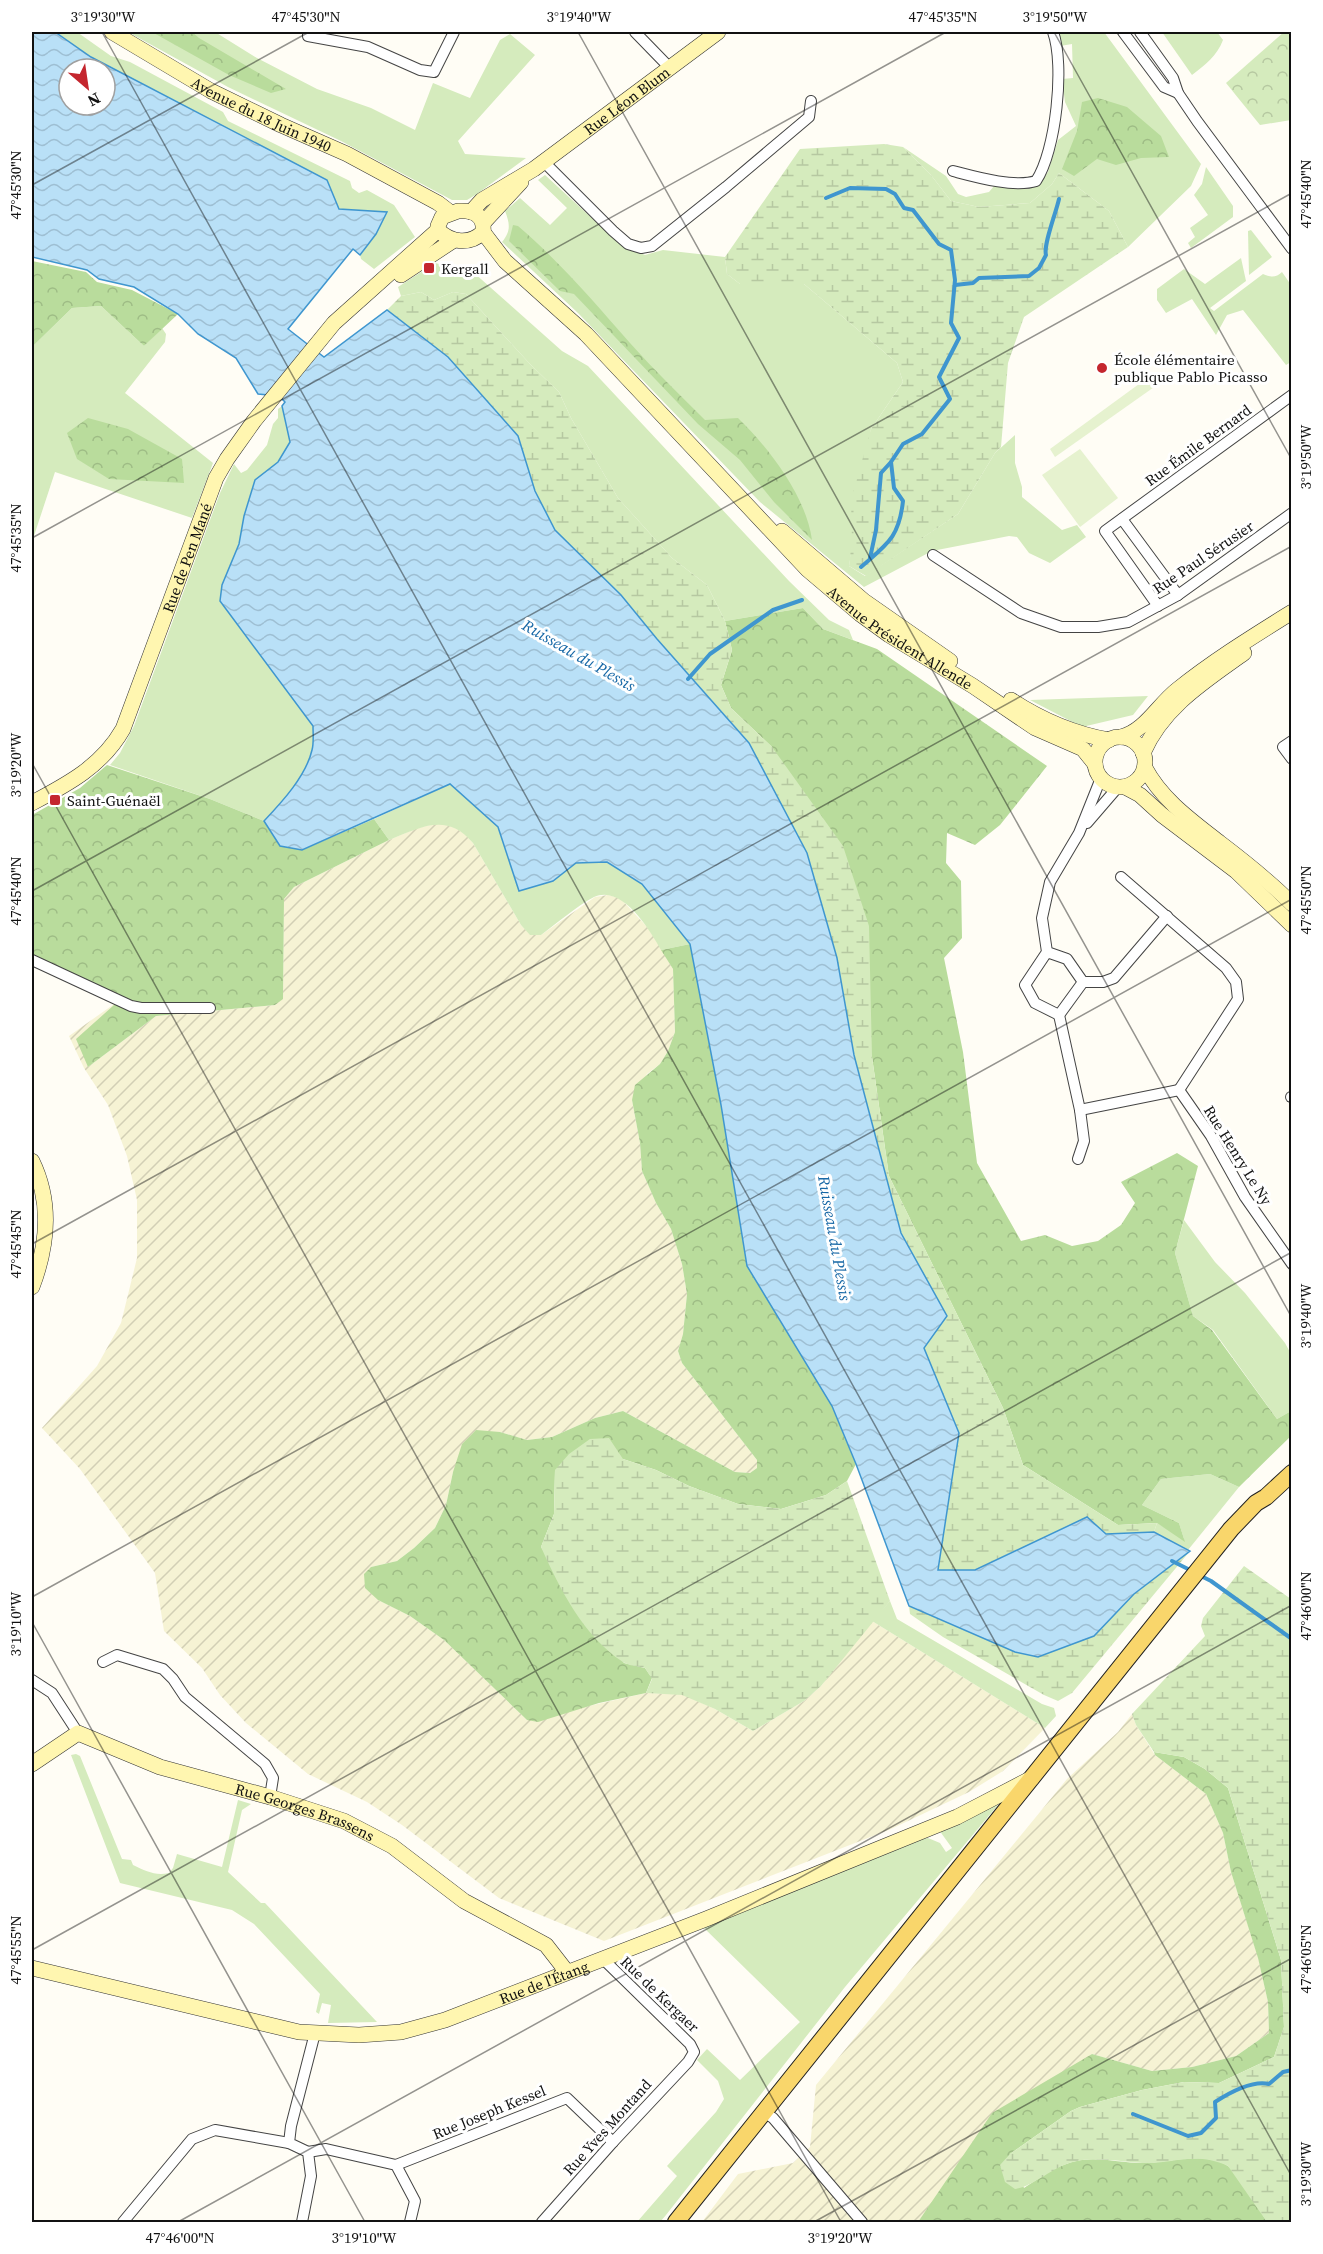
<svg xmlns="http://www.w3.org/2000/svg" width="1323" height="2254" viewBox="0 0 1323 2254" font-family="'Source Serif 4',serif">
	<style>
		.farmland { fill: url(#farmland-furrows) }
		.grass { fill: #d5ebbd }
		.forest { fill: url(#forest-crowns) }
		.wetland { fill: url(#wetland-marsh) }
		.park { fill: url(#park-crowns) }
		.pitch { fill: #e6f2cf }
		.water { fill: url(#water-waves); stroke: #3f96cf; stroke-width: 1.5; fill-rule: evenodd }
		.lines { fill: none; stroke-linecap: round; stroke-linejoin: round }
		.stream { stroke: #3f96cf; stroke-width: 4 }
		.street-casing { stroke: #444; stroke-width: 12 }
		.secondary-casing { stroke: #333; stroke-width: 16 }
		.primary-casing { stroke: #222; stroke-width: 18 }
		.street { stroke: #fff; stroke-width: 10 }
		.secondary { stroke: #fff6b0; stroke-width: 15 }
		.primary { stroke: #f9d66b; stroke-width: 16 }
		.ticks { fill: none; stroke: #111; stroke-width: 1.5; stroke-opacity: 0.45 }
		.poi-dot { fill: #c4262e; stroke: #fff; stroke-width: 2 }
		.labels { text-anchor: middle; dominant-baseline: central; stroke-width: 6; stroke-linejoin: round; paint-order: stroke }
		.street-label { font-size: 15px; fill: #111; stroke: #fff }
		.poi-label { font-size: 15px; fill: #111; stroke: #fff; text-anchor: start }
		.water-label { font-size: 16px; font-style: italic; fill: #1768a6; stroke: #fff }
		.neatline { fill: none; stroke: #111; stroke-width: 2 }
		.ticks-label { font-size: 15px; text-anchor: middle; fill: #111 }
	</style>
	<defs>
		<pattern id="farmland-furrows" width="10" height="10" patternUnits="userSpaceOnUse" patternTransform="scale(1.5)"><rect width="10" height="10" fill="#f6f3d4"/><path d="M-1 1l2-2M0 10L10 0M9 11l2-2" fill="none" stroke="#d2cfb5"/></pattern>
		<pattern id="forest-crowns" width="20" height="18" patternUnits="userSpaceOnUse" patternTransform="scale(1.5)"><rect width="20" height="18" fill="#b9dc9c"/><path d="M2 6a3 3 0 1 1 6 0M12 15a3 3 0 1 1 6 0" fill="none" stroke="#9ebc85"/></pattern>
		<pattern id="wetland-marsh" width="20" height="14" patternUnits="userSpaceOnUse" patternTransform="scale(1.5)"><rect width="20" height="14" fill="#d5ebbd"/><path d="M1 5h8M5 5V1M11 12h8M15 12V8" fill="none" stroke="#b6c8a1"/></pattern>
		<pattern id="park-crowns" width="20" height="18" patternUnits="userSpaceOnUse" patternTransform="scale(1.5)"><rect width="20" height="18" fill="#d5ebbd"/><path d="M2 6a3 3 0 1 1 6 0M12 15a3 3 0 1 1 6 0" fill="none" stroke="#b6c8a1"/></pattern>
		<pattern id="water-waves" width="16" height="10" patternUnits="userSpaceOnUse" patternTransform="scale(1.5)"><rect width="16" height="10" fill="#b9e0f7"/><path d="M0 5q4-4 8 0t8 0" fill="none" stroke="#9ebfd3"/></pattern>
	</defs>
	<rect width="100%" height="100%" fill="#fffdf5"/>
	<g class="farmland">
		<path d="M440,823L454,827L465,834L473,843L521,925L530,934L541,935L595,897L608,895L620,898L650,930L673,969L675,1032L668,1051L660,1064L647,1074L632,1100L640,1143L642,1171L656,1203L671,1229L682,1264L687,1294L683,1334L678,1351L682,1363L757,1460V1468L750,1473L735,1472L623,1411L595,1418L552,1437L527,1440L500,1432L453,1472L446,1505L435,1528L414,1548L397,1561L371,1567L378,1600L410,1616L444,1640L527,1720L646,1693L682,1694L715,1709L753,1731L804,1701L821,1686L872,1621L1045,1728L1003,1771L969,1792L891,1829L604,1941L499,1898L402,1825L367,1802L308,1774L246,1723L220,1695L202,1668L164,1631L155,1573L80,1469L42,1428L97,1366L121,1323L137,1258V1200L127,1156L108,1105L84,1068L69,1036L124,997L88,1067L156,1016L275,1005L283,998L284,899L294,887L389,840L417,828Z"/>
		<path d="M1132,1714L1136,1725L1155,1755L1206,1794L1223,1833L1231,1872L1258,1957L1268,2002L1269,2033L1236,2056L1192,2067L1152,2071L1092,2054L946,2183L918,2222H702L738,2174L793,2163L810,2147L816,2085L1067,1779L1118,1732Z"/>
	</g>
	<g class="grass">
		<path d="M55,32H77L111,56L130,62L223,112L228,121L350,181L352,188L359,193L367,190L394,205L415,237L374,269L361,259L360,255L376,234L387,212L339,209L91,57Z"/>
		<path d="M128,32H215L257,58L317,89L371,108L415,130L433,83L470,98L500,40L510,34L535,55L458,141L465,154L526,158L477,194L467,200H452L341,141L228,87Z"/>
		<path d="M1057,32H1104L1201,164L1191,186L1128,247L1109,211L1059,173L1052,184L1030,203L979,207L951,201L931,175L903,147L946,176L958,194L966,197L989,192L995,185L1028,189L1040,183L1048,172L1058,140L1076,126L1065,102L1062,79L1073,78L1072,44L1060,46Z"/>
		<path d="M1162,32H1217L1223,40C1217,56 1205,65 1192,75Z"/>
		<path d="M1206,167L1233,206V217L1191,248L1188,243L1195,237L1190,228L1208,215L1194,195L1202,184Z"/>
		<path d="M545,175L620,244L645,255L663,250L725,257L727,274L740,284H804L897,363L903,382L871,429L849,566L865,576L958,514L995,453L1015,435V463L1022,487V497L1062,530L1077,525L1086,537L1050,563L1029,553L1017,537L1009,536L932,551L864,587L760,502L578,313L502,242C511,231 510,224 505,211L520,198L550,225L567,208L538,180Z"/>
		<path d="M1251,230L1272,257L1249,275L1248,231Z"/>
		<path d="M1241,258L1246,281L1210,308L1214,311L1263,274C1270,277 1276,278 1282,272L1291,285V362L1286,365L1243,310L1227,315L1216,335L1192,299L1166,313L1157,300V289L1184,269L1205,284Z"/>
		<path d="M435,263L473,272L562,351L588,366L789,581L829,620L849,630L853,640L823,629L803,608L725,621L707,585L672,558L618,498L571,418L559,392L530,364L466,294L453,292L434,300L421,292L401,296L398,287Z"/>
		<path d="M101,306L144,346L162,328L166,334L165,342L125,393L213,463L192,518L55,472L32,542V347L72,308Z"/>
		<path d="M282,406L290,442L278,462L255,480L244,516L239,544L222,585L220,601L313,726C313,733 314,743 312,750C306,776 282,802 264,821L210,799L110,765L120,753L134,726L220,493L234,464L241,473L247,470L267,445L273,424L278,418V409Z"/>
		<path d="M1148,696L1133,715L1082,727L1030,700Z"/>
		<path d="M450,784L498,827L519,890L553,881L576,863L607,862L642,884L690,944L661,950C650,930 622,884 594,897C578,905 556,924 541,935H530L521,925L473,843C447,812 421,827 389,840L374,819Z"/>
		<path d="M1184,1220L1215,1262L1245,1293L1285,1343L1291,1354V1411L1277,1419L1213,1330L1193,1316L1175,1253Z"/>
		<path d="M1210,1474L1239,1487L1188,1550L1154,1532L1157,1523L1184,1539L1179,1523L1142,1505L1161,1479Z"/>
		<path d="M890,1601L897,1619L1042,1704L1054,1708L1056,1716L1045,1728L872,1621Z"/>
		<path d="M76,1754L80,1756L122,1859L131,1860L133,1865C146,1871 155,1876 169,1873L173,1868L177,1854L222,1867L238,1800L251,1804L242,1810L228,1872L261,1903H265L377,2022L328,2023L331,2005L322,2003L319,2014L316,2012L320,1994L254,1924L232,1910L120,1883L71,1755Z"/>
		<path d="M1003,1799L845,1987L666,2215L660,2222H637L677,2176L667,2166L716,2112L724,2099L718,2081L697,2060L707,2049L740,2080L800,2022L703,1927L912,1840L928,1838L940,1843L946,1852L952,1848L939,1830Z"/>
	</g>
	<g class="forest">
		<path d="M152,32H192L199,38L286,89L271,93L229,75Z"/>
		<path d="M1098,98L1127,107L1161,136L1169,157L1141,158L1116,165L1097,159L1074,176L1062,169L1077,131L1082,102Z"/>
		<path d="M513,225L518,226C560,262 594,302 630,343C654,370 680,395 705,420L738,418C769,448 806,496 812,540L774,502L740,460L698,424L574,294L560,291L509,241Z"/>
		<path d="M32,261L86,272L97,282L132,290L178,314L144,346L101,306L72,308L32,347Z"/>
		<path d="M88,418L128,429L182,459L184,483L109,479L77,459L67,433Z"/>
		<path d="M803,608L823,629L877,649L1047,766L1000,825L975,845L947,833L946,863L961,881L962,938L944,958L963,1052L977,1163L1021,1241L1045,1235L1072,1246L1098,1241L1121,1225L1135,1203L1121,1182L1177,1153L1198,1166L1175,1253L1193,1316L1212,1330L1277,1419L1291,1411L1292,1435L1239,1487L1210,1474L1161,1479L1142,1505L1179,1523L1185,1542L1157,1523L1118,1525L1023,1465L1003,1408L889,1176L872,1057L772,747L731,708L721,685L732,650L725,621Z"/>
		<path d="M107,765L210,799L264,821L280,846L302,850L374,819L389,840L294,887L284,899L283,999L275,1005L156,1016L88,1067L76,1039L123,997L32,956V815L80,788Z"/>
		<path d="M690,944L721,1105L747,1266L832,1406L856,1464L847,1481L826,1495L781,1509L738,1504L689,1486L656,1470L623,1459L555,1470L554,1514L541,1547L624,1663L645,1668L652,1678L646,1693L599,1703L538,1722L527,1720L444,1640L410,1616L378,1600L365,1588L364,1574L371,1567L397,1561L414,1548L435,1528L446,1505L453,1472L462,1444L476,1430L500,1432L527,1440L552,1437L595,1418L623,1411L735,1472L750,1473L757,1468V1460L682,1363L678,1351L683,1334L687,1294L682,1264L671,1229L656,1203L642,1171L640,1143L632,1100L635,1085L660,1064L668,1051L675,1032L673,969L661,950Z"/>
		<path d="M1154,1752L1184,1757L1205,1769L1228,1788L1281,1960L1284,2027L1274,2057L1219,2083L1184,2082L1142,2090L1080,2107L1071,2111L1010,2154L1024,2188C1039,2178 1054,2167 1072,2162C1096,2155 1122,2164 1146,2163C1170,2162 1206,2151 1228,2166C1239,2173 1260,2209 1267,2222H918L992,2113L1092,2054L1152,2071L1192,2067L1236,2056L1269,2033L1268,2002L1258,1958L1231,1872L1223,1833L1206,1794L1155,1755Z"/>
	</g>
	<g class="wetland">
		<path d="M884,144L903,147L931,175L951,201L979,207L1030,203L1052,184L1059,173L1109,211L1128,247L1024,317L1008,363L1001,447L995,453L958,514L866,576L849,566L852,541L851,500L871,429L903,382L897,363L804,284H740L727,274L725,257L800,149Z"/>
		<path d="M421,292L434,300L453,292L466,294L530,364L559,392L571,418L618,498L672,558L707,585L725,621L732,650L721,685L731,708L772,747L843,846L869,926L872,1057L889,1176L1003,1408L1023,1465L1118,1525L1157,1523L1154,1532L1106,1534L1020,1548L975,1570L938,1571L959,1433L923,1348L946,1316L901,1233L854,1055L837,958L749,742L657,639L621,595L555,530L535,491L518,436L448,357L387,310L401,296Z"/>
		<path d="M609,1438L623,1459L656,1470L689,1486L738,1504L781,1509L826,1495L847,1481L890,1601L821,1686L804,1701L753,1731L715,1709L682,1695L646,1693L652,1679L645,1668C638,1666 629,1666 623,1662C583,1636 560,1589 541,1547L554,1514L555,1470L569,1454L590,1439Z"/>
		<path d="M1190,1551L1072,1693L1058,1701L1044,1695L943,1637L910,1614L909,1606L1015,1652L1038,1657L1094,1636L1134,1594Z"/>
		<path d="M1244,1566L1291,1599V2222H1267L1228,2166C1195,2151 1174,2164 1142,2163C1120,2162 1095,2156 1073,2162C1052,2167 1035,2186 1015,2189L1005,2182L1000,2165L1010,2154L1071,2111L1080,2107L1142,2090L1184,2082L1219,2083L1274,2057L1284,2027L1281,1960L1228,1788L1205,1769L1184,1757L1154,1752L1136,1725L1132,1714L1205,1636L1201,1626L1203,1618Z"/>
	</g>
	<path class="park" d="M1284,32H1291V120L1260,125L1226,83Z"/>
	<g class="pitch">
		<path d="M1150,376L1157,385L1055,457L1050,449Z"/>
		<path d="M1080,449L1118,498L1080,527L1042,475Z"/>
	</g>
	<path class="water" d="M32,32H55L91,57L327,180L339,209L387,212L376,234L360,255L353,249L288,329L324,357L387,310L448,357L518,436L535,491L555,530L621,595L657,639L749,743L807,853L837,958L854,1055L901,1233L947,1316L924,1348L959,1433L938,1570H975L1087,1517L1106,1534L1154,1532L1190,1551L1134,1594L1094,1636L1038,1657L1015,1652L909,1606L856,1464L832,1406L747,1266L721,1105L690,944L642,884L607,862L576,863L553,881L519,891L498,827L450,784L302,850L280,846L264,821C282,802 306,776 312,750C314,743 313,733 313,726L220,601L222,585L239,544L244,516L255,480L278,462L290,442L282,406L285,402L279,396L258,394L236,358L198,334L178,314L134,287L99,279L87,270L32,257ZM69,69H105V105H69Z"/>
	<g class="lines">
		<g class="stream">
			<path d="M826,198L850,188L886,189L895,194L904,208L913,210L939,244L951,250L955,280L951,323L959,338L939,377L950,399L922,434L903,444L891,462L894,488L903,501C899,538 887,544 861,567"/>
			<path d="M955,285L973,283L979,278L1029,276L1039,268L1046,255C1043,245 1056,213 1059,199"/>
			<path d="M870,558L876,530L881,473L891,462"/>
			<path d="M688,679L710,654L773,610L802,600"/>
			<path d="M1172,1561L1192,1571"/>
			<path d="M1201,1576L1211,1581L1292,1639"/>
			<path d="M1133,2114L1188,2136L1201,2133L1216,2118L1215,2102C1229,2093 1252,2080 1269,2084L1283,2072L1292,2070"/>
		</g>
		<g class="street-casing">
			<g id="street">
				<path d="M308,32V36L368,47L420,70L434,72L454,32"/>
				<path d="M635,32L669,67"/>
				<path d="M1123,32L1164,87L1178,93"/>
				<path d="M1140,32L1173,78L1178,93L1197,121L1292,249"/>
				<path d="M543,161L613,231L628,244L641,248L652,246L726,187L809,117L811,101"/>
				<path d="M953,171C976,177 1014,188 1036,181C1056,151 1065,65 1053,32"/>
				<path d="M1122,519L1178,595"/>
				<path d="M933,555L1021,613L1061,627H1098L1128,622L1178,595L1292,513"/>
				<path d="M1158,606L1105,531L1292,395"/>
				<path d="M1292,741L1283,747L1292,759"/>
				<path d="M1087,823L1118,787"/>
				<path d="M1121,877L1226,968L1236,982L1238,999L1179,1090"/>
				<path d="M1047,952L1067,959L1083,982L1059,1015L1035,1003L1025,985L1047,952L1042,918L1050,882L1079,833L1101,778"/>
				<path d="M32,960L131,1006L141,1008H210"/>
				<path d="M1083,982H1103L1114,978L1167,916"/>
				<path d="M1059,1015L1080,1110L1084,1141L1078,1159"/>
				<path d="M1179,1090L1211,1136L1245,1197L1292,1264"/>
				<path d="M1291,1097H1292"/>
				<path d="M1080,1110L1179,1090"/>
				<path d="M103,1662L117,1655L163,1669L173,1679L185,1697L265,1764L273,1778L270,1797"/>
				<path d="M32,1680L52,1693L78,1733"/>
				<path d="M764,2112L773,2118L862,2222"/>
				<path d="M308,2152L326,2149L396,2165L415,2201L410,2222"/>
				<path d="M396,2165L567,2098L613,2142"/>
				<path d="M123,2222L192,2139L215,2130L289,2143"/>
				<path d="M302,2222L311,2176L308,2152L289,2143L291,2126L315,2033"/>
				<path d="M542,2222L613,2142L688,2062L694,2052L690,2044L603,1959"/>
			</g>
		</g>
		<g class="secondary-casing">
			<g id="secondary">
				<path id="s1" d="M112,32L211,91L281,125L347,154L438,203L451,213"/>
				<path d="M458,211C473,210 485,215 483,232C470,245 451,243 438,230V226L442,217Z"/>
				<path id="s2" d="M471,212L482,200L534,169L718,32"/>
				<path d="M484,222L521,182"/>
				<path id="s3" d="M483,232L505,261L586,334L808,570L860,614L889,635L973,686L1035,728L1083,749L1095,764"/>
				<path d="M401,275L454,240"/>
				<path d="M782,531L864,601L950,661"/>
				<path d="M1011,700C1040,719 1075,734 1109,740"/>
				<path d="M1121,737C1145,731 1158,705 1177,690C1213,661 1252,637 1292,612"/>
				<circle cx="1120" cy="762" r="25"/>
				<path d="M1143,753C1163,707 1205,681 1244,653"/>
				<path d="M1145,768C1162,800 1192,821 1220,843C1245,862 1270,882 1292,904"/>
				<path d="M1125,787L1140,795L1162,815L1236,871L1292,925"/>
				<path id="s4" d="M32,803C68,784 102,766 123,729L216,478L227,459L254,421L334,323L438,230"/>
				<path d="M32,1161C52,1202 48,1245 32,1287"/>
				<path id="s5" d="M32,1764L78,1733L160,1767L270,1797L344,1821L392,1846L464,1901L546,1945L567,1972"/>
				<path id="s6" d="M32,1968L299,2032L359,2035L401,2032L445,2020L706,1919L957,1817L1032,1778"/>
			</g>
		</g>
		<g class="primary-casing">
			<path id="primary" d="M676,2222L1231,1529L1256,1503L1266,1497L1292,1473"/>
		</g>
		<use href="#street" class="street"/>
		<use href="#secondary" class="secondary"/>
		<use href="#primary" class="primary"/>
	</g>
	<path class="ticks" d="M102,32L1292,2177M578,32L1292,1318M1054,32L1292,460M32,185L309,32M32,538L946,32M32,763L841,2222M32,891L1292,193M32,1244L1292,546M32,1597L1292,899M32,1622L365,2222M32,1950L1292,1252M178,2222L1292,1605M814,2222L1292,1958"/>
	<g class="poi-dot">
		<rect x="423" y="262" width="12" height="12" rx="3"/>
		<circle cx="1102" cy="368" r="6"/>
		<rect x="49" y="794" width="12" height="12" rx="3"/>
	</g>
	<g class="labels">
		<g class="street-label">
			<text stroke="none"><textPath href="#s2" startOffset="192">Rue Léon Blum</textPath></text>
			<text stroke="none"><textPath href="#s1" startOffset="171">Avenue du 18 Juin 1940</textPath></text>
			<text transform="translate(1198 445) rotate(-36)">Rue Émile Bernard</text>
			<text transform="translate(1203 557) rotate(-34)">Rue Paul Sérusier</text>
			<text stroke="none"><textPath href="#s4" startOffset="302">Rue de Pen Mané</textPath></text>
			<text stroke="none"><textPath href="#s3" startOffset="584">Avenue Président Allende</textPath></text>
			<text transform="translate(1238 1155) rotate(58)">Rue Henry Le Ny</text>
			<text stroke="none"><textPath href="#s5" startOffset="296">Rue Georges Brassens</textPath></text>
			<text stroke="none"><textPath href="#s6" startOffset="528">Rue de l'Étang</textPath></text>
			<text transform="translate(660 1994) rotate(44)">Rue de Kergaer</text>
			<text transform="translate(489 2112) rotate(-22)">Rue Joseph Kessel</text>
			<text transform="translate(607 2127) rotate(-48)">Rue Yves Montand</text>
		</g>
		<g class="poi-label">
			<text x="441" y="268">Kergall</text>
			<text x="1114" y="359">École élémentaire<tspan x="1114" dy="17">publique Pablo Picasso</tspan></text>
			<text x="67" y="800">Saint-Guénaël</text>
		</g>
		<g class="water-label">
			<text transform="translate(579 655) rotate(30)">Ruisseau du Plessis</text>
			<text transform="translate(835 1238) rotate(80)">Ruisseau du Plessis</text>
		</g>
	</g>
	<rect width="1323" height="2254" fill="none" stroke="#ffffff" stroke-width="66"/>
	<g transform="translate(87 87) rotate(151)"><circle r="28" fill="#ffffff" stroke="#a0a0a0" stroke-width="1.5"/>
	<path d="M0-4.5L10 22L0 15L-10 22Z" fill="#c4262e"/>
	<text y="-9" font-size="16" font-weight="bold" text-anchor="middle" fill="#111111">N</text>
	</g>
	<rect x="33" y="33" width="1257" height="2188" class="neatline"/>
	<g class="ticks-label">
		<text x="103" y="22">3°19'30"W</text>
		<text x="306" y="22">47°45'30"N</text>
		<text x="579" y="22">3°19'40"W</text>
		<text x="943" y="22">47°45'35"N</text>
		<text x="1055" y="22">3°19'50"W</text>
		<text transform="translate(16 185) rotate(-90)" y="5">47°45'30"N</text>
		<text transform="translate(1306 194) rotate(-90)" y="5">47°45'40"N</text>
		<text transform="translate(1306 457) rotate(-90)" y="5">3°19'50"W</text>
		<text transform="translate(16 538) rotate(-90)" y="5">47°45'35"N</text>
		<text transform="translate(16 765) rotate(-90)" y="5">3°19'20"W</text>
		<text transform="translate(16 891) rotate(-90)" y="5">47°45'40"N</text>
		<text transform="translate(1306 900) rotate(-90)" y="5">47°45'50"N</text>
		<text transform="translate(16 1244) rotate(-90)" y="5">47°45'45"N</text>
		<text transform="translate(1306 1316) rotate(-90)" y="5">3°19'40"W</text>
		<text transform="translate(1306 1606) rotate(-90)" y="5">47°46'00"N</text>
		<text transform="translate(16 1624) rotate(-90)" y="5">3°19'10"W</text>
		<text transform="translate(16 1950) rotate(-90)" y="5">47°45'55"N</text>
		<text transform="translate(1306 1959) rotate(-90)" y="5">47°46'05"N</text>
		<text transform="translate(1306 2174) rotate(-90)" y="5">3°19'30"W</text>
		<text x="180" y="2243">47°46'00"N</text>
		<text x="364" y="2243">3°19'10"W</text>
		<text x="840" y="2243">3°19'20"W</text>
	</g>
</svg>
